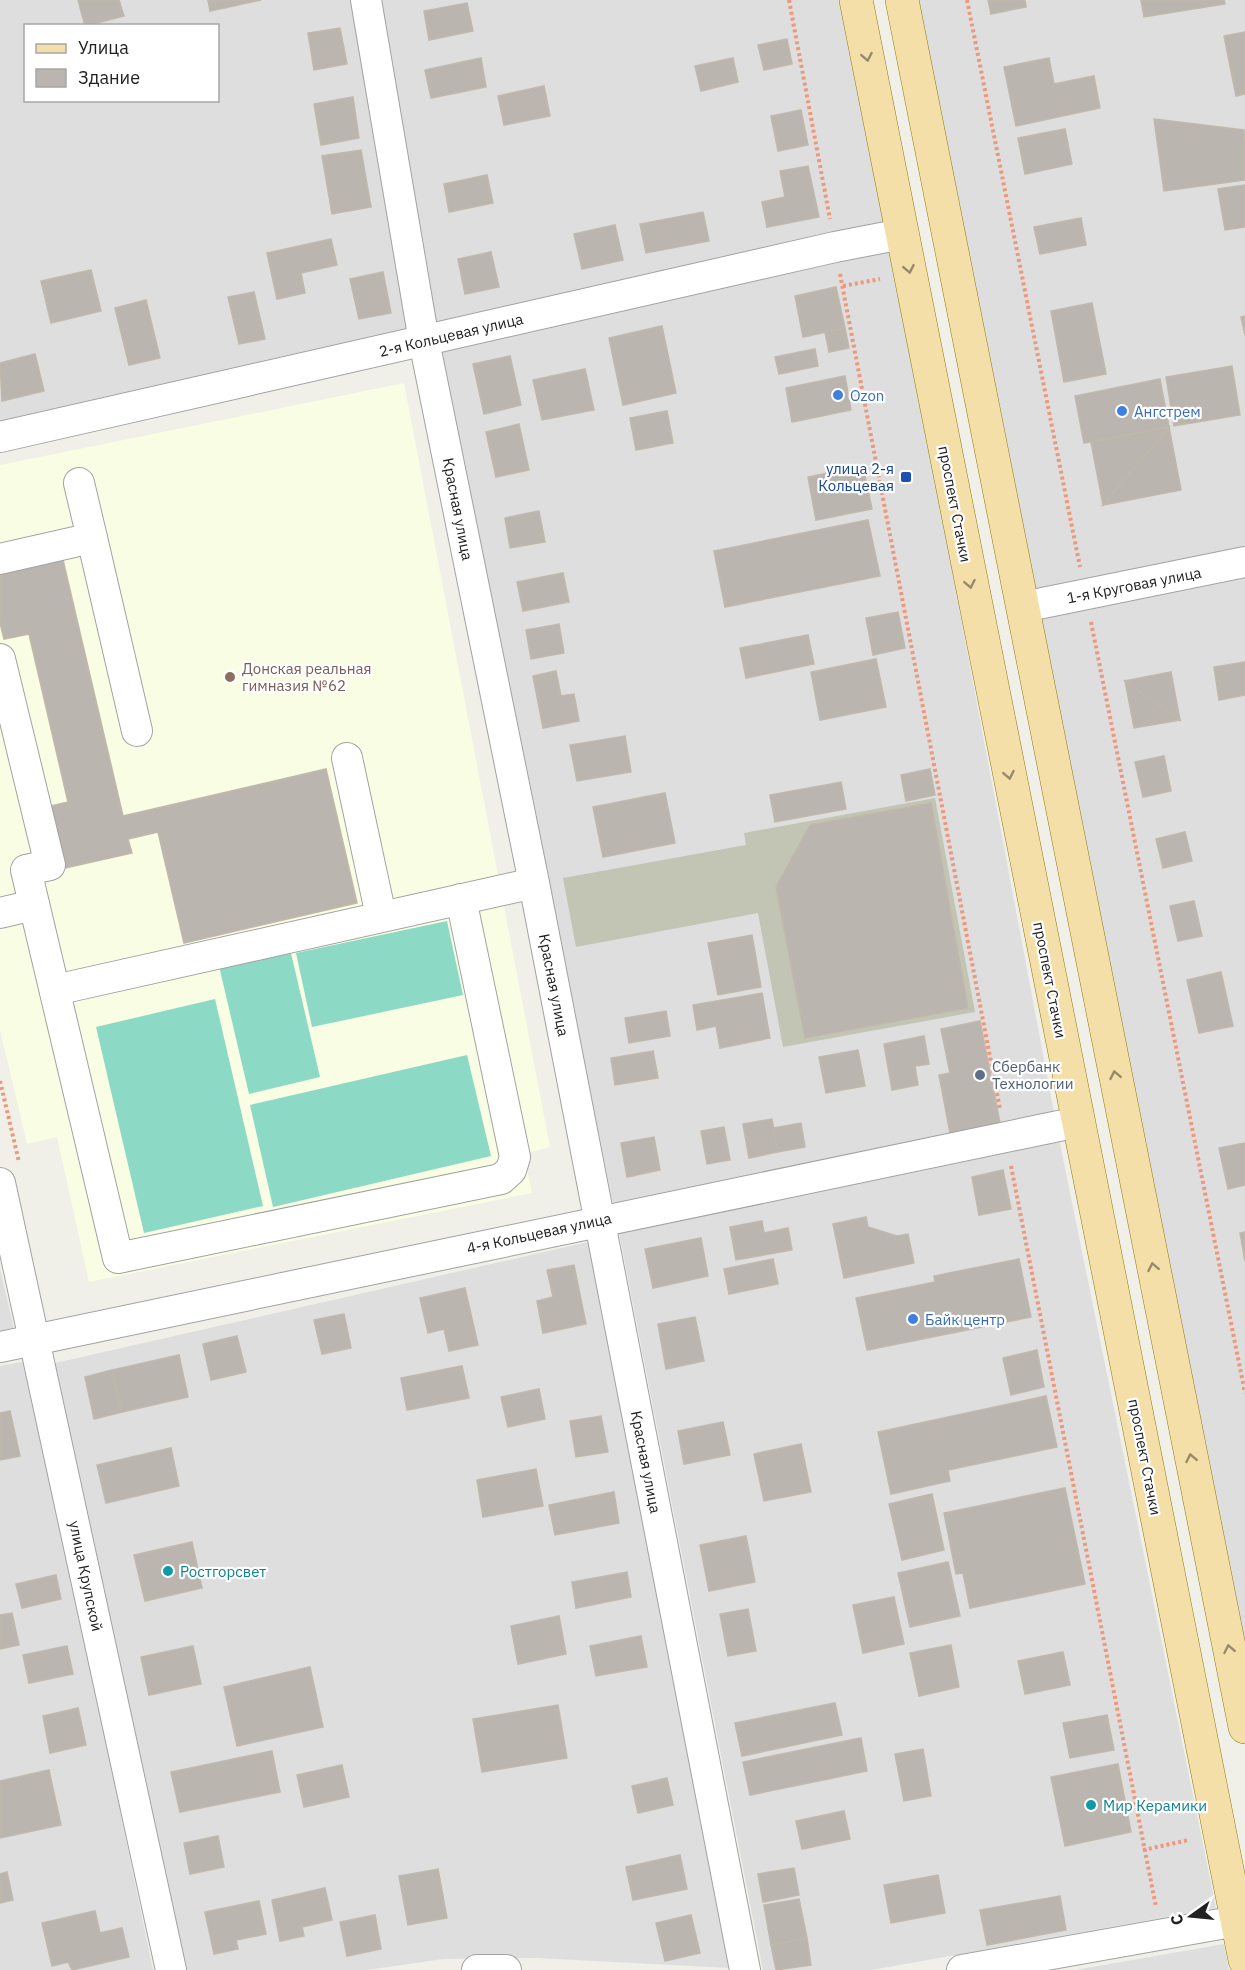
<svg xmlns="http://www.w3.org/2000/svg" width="1245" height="1970" viewBox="0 0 1245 1970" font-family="'IBM Plex Sans',sans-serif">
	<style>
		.residential { fill: #dedede; fill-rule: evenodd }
		.education { fill: #f9fde4 }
		.construction { fill: #c2c4b4 }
		.pitch { fill: #8cd9c6 }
		.building { fill: #bab5ae; stroke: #c1b8ab; stroke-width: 1.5 }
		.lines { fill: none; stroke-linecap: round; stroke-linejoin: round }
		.minor-casing { stroke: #a2a2a2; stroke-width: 32 }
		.major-casing { stroke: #91790c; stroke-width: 34 }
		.path { stroke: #ef977a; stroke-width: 4; stroke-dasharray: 3 3; stroke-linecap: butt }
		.minor { stroke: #fff; stroke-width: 30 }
		.major { stroke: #f5dfa8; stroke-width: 33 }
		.oneway { stroke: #968a6b }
		.shop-dot { fill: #3f7fe0; stroke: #fff; stroke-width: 2 }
		.transit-dot { fill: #1a4fb4; stroke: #fff; stroke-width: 2 }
		.education-dot { fill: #8d6e63; stroke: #fff; stroke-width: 2 }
		.service-dot { fill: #5c6f8a; stroke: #fff; stroke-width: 2 }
		.culture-dot { fill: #0f9aa8; stroke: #fff; stroke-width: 2 }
		.labels { text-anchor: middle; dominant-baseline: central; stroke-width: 4.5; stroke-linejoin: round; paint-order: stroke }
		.street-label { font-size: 15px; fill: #212121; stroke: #fff }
		.shop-label { font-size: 15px; fill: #366cbe; stroke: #fff; text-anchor: start }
		.transit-label { font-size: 15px; fill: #164399; stroke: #fff; text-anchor: end }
		.education-label { font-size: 15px; fill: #785e54; stroke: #fff; text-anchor: start }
		.service-label { font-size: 15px; fill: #4e5e75; stroke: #fff; text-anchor: start }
		.culture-label { font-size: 15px; fill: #0d838f; stroke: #fff; text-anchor: start }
	</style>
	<rect width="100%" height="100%" fill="#f0efe8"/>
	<g class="residential">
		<path d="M0,0H353L410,328L0,425ZM26,26H218V100H26Z"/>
		<path d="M379,0H840L886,227L437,328Z"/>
		<path d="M916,0H1245V1695Z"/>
		<path d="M891,247L1055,1118L614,1209L439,350Z"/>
		<path d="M1058,1134L1216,1908L872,1970H763L618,1228Z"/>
		<path d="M588,1242L729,1968L537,1958L443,1959L367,1970H184L51,1364Z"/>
		<path d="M0,1269L14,1329L0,1332Z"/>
		<path d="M27,1361L153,1970H0V1366Z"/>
		<path d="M1224,1944L1229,1970H1075Z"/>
	</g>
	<path class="education" d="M404,383L550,1147L524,1154L532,1193L89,1282L57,1137L27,1144L0,1030V465Z"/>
	<path class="construction" d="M935,798L975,1012L783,1047L758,913L576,947L563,878L746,845L744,833Z"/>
	<g class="pitch">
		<path d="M447,921L463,995L312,1027L296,953Z"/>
		<path d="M290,949L320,1077L249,1094L219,966Z"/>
		<path d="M215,999L263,1206L144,1233L96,1027Z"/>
		<path d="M467,1055L491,1156L273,1207L250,1105Z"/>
	</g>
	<g class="building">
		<path d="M78,0H119L124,16L85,26Z"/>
		<path d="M208,0H261L210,11Z"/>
		<path d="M988,0H1025L1026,7L991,14Z"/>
		<path d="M1141,0H1224L1225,4L1144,17Z"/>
		<path d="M467,3L473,31L429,40L424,11Z"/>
		<path d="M340,28L347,64L314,70L308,33Z"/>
		<path d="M1245,32V94L1236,96L1224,36Z"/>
		<path d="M787,39L792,64L764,70L758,45Z"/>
		<path d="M481,58L486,87L431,98L425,70Z"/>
		<path d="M733,58L738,82L701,91L695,66Z"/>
		<path d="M1049,58L1054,84L1094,76L1100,108L1016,126L1004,67Z"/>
		<path d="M544,86L550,116L504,125L498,96Z"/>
		<path d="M353,97L359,138L321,145L314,104Z"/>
		<path d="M801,110L808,145L778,151L771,116Z"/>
		<path d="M1154,119L1244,130L1245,180L1164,191Z"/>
		<path d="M1065,129L1072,164L1025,174L1018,138Z"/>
		<path d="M361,150L371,207L332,214L322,156Z"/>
		<path d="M808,166L819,217L767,227L762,202L785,197L780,171Z"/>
		<path d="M487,175L493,203L449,212L444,184Z"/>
		<path d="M1245,185V227L1225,230L1218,189Z"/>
		<path d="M703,212L709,241L646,253L640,224Z"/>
		<path d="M1081,218L1086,245L1040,254L1034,227Z"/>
		<path d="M615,225L623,260L582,269L574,234Z"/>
		<path d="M331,239L337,265L301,273L305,293L277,299L267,253Z"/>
		<path d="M491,252L499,287L465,294L458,259Z"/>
		<path d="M91,270L101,311L51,323L41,281Z"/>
		<path d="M383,272L391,313L359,319L350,279Z"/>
		<path d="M836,287L845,328L803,337L795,296Z"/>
		<path d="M254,292L265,339L239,344L228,297Z"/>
		<path d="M146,300L160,358L129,365L115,308Z"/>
		<path d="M1092,303L1106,374L1064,382L1051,311Z"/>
		<path d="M1245,316V335L1241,317Z"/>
		<path d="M662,326L676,393L623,405L609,338Z"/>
		<path d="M845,328L849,348L829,352L825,332Z"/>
		<path d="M815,349L818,366L779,374L775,357Z"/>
		<path d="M35,354L44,391L2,401L0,363Z"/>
		<path d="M510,356L521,405L484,414L473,364Z"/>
		<path d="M1232,366L1240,415L1174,426L1166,377Z"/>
		<path d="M585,369L594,410L542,420L533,380Z"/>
		<path d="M845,376L851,410L792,422L786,388Z"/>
		<path d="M1160,379L1169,427L1084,443L1075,396Z"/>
		<path d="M667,411L673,443L636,450L630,418Z"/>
		<path d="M519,424L529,470L496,477L486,432Z"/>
		<path d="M1169,427L1103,505L1091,442Z"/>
		<path d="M1169,427L1181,490L1103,505Z"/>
		<path d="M863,466L872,509L816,520L808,477Z"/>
		<path d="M539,511L545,542L510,548L505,518Z"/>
		<path d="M868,520L880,576L725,607L714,551Z"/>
		<path d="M63,560L123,816L326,769L357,903L184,943L158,832L128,839L132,853L56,870L42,808L68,802L29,634L4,639L0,623V575Z"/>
		<path d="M563,573L569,602L523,611L517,582Z"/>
		<path d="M898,612L905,648L873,655L866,618Z"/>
		<path d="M559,624L564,653L531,659L526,630Z"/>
		<path d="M808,635L814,664L746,678L740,648Z"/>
		<path d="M876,659L886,707L820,720L811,672Z"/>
		<path d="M1245,662V695L1219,700L1214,667Z"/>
		<path d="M556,671L561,696L574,694L579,721L543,728L533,676Z"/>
		<path d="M1171,672L1180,720L1125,681Z"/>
		<path d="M1125,681L1180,720L1134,728Z"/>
		<path d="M625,736L631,772L577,781L570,745Z"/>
		<path d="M1164,756L1171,791L1143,797L1135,762Z"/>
		<path d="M930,769L935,795L906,801L901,775Z"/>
		<path d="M841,782L846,809L775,822L770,795Z"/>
		<path d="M665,793L675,843L603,857L593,807Z"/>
		<path d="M931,803L968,1008L805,1038L776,887L810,825Z"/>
		<path d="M1185,832L1192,861L1163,868L1156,839Z"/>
		<path d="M1194,901L1202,936L1178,941L1170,906Z"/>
		<path d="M752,935L761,987L718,995L708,943Z"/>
		<path d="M1221,972L1233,1026L1199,1033L1187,980Z"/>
		<path d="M762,993L770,1038L720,1048L716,1026L697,1030L693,1005Z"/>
		<path d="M666,1011L670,1036L629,1043L625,1018Z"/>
		<path d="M980,1021L1000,1123L950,1133L939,1075L950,1073L941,1029Z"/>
		<path d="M924,1036L929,1064L915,1066L918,1085L892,1090L884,1044Z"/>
		<path d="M858,1050L865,1086L826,1093L819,1057Z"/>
		<path d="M653,1051L658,1078L615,1085L611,1058Z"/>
		<path d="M772,1119L778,1152L749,1158L743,1124Z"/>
		<path d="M801,1123L805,1147L778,1152L773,1128Z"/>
		<path d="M724,1127L730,1160L707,1164L701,1131Z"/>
		<path d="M654,1137L660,1170L627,1177L621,1143Z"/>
		<path d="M1245,1143V1185L1228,1189L1219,1148Z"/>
		<path d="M1003,1170L1011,1209L979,1215L972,1177Z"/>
		<path d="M866,1217L868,1227L897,1236L908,1234L914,1263L844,1278L833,1224Z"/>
		<path d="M762,1221L764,1233L788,1228L792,1250L736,1260L730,1227Z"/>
		<path d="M1245,1232V1261L1240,1233Z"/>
		<path d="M701,1238L708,1276L653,1288L645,1249Z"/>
		<path d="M773,1259L778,1284L729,1294L724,1269Z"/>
		<path d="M1019,1259L1031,1317L867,1350L856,1298L935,1282L934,1276Z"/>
		<path d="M574,1265L586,1324L543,1333L537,1301L553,1297L547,1270Z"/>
		<path d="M465,1288L478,1345L449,1351L444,1329L428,1333L420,1298Z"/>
		<path d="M344,1314L351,1348L322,1354L314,1320Z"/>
		<path d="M695,1317L704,1361L666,1369L658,1324Z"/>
		<path d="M237,1336L246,1372L211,1380L203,1344Z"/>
		<path d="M1037,1350L1044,1387L1011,1395L1003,1358Z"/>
		<path d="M179,1355L188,1397L122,1412L112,1370Z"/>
		<path d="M462,1366L469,1398L407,1410L401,1378Z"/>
		<path d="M112,1370L122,1412L94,1419L85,1377Z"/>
		<path d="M539,1389L545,1419L508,1427L501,1397Z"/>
		<path d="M1046,1396L1057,1447L948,1470L950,1481L891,1494L878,1432Z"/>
		<path d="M10,1411L20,1456L0,1460V1413Z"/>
		<path d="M601,1416L608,1452L576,1457L570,1421Z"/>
		<path d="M723,1422L730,1455L684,1464L678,1431Z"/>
		<path d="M801,1444L811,1492L764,1501L754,1454Z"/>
		<path d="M171,1448L179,1486L106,1503L97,1465Z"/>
		<path d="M536,1469L543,1506L483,1517L477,1480Z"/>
		<path d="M1065,1488L1085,1584L970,1608L963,1573L956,1574L944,1513Z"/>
		<path d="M614,1492L619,1523L555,1535L549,1505Z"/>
		<path d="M932,1494L944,1550L902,1560L889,1504Z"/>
		<path d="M746,1536L755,1582L709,1591L700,1545Z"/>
		<path d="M192,1542L202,1588L145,1601L134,1555Z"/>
		<path d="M948,1562L960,1616L910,1627L898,1573Z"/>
		<path d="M627,1572L631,1597L576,1608L572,1582Z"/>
		<path d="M56,1575L61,1599L22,1608L16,1584Z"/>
		<path d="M894,1597L904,1644L863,1653L853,1605Z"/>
		<path d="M748,1609L756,1651L728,1656L720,1614Z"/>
		<path d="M12,1613L19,1645L0,1649V1615Z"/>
		<path d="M559,1616L566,1654L518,1664L511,1626Z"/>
		<path d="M641,1636L647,1667L596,1676L590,1646Z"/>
		<path d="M951,1645L959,1687L919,1696L910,1653Z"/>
		<path d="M67,1646L73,1674L29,1683L23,1655Z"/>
		<path d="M193,1646L201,1684L149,1695L141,1657Z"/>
		<path d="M1063,1652L1070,1685L1025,1694L1018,1661Z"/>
		<path d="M310,1667L323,1727L237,1746L224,1687Z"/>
		<path d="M835,1703L842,1735L742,1756L735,1723Z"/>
		<path d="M558,1705L567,1758L482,1772L473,1719Z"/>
		<path d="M78,1708L86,1745L50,1753L43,1716Z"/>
		<path d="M1107,1715L1114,1750L1070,1758L1063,1723Z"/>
		<path d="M861,1738L867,1771L750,1795L743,1762Z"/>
		<path d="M923,1749L931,1796L904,1801L895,1754Z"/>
		<path d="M272,1751L280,1792L180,1812L171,1772Z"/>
		<path d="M1118,1764L1131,1832L1065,1846L1051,1777Z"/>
		<path d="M342,1765L349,1797L304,1807L297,1775Z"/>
		<path d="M49,1770L61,1825L0,1838V1781Z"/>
		<path d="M667,1778L673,1805L638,1813L632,1786Z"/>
		<path d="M844,1811L850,1839L802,1849L796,1821Z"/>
		<path d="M218,1836L224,1867L190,1874L184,1843Z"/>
		<path d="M680,1855L687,1889L633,1900L626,1867Z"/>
		<path d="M794,1868L799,1895L763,1902L758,1874Z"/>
		<path d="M438,1869L447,1918L408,1925L399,1876Z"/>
		<path d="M7,1872L13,1900L0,1903V1874Z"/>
		<path d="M938,1875L945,1913L891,1923L884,1885Z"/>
		<path d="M325,1888L332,1920L302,1927L304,1936L280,1941L272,1900Z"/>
		<path d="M1060,1896L1066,1930L987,1945L980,1910Z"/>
		<path d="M799,1899L807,1938L771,1945L764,1905Z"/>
		<path d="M259,1901L266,1934L236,1940L238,1949L214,1954L205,1912Z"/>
		<path d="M95,1911L100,1933L122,1928L129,1957L72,1970L68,1962L52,1966L42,1923Z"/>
		<path d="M375,1915L381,1949L347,1956L340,1922Z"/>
		<path d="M691,1915L700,1953L665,1961L656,1923Z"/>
		<path d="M807,1938L811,1965L776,1970L771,1945Z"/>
	</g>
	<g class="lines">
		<g class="minor-casing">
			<g id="minor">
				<path d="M366,0L424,341L534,883L745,1970"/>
				<path d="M0,437L835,247L902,234"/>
				<path d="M92,538L137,731"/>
				<path d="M0,559L92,538L79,483"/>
				<path d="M1023,607L1245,562"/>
				<path d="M0,659L50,865L26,870L118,1258L501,1179L511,1170L515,1157L461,899"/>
				<path d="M347,758L381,916"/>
				<path d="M0,913L34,905"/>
				<path d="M55,990L534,883"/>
				<path d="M0,1183L171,1970"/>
				<path d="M0,1347L1078,1122"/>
				<path d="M477,1970H506"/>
				<path d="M962,1970L1237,1921"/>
			</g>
		</g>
		<g class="major-casing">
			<g id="major">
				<path d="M856,0L1245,1960"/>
				<path d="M902,0L1245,1727"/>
			</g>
		</g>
		<g class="path">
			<path d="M789,0L830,219"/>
			<path d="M967,0L1080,567"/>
			<path d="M840,274L1000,1109"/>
			<path d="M843,286L880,279"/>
			<path d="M1091,622L1245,1393"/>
			<path d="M0,1081L19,1162"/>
			<path d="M1011,1166L1156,1907"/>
			<path d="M1143,1850L1189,1840"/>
		</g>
		<use href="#minor" class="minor"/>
		<use href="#major" class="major"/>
	</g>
	<defs><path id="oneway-chevron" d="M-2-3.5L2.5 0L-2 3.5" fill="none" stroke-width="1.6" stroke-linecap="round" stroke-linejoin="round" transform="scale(1.5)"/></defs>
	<g class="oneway">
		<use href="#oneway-chevron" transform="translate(867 57) rotate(79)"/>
		<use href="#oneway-chevron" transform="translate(909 269) rotate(79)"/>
		<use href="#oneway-chevron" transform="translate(970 584) rotate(79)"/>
		<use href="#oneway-chevron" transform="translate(1009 775) rotate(79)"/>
		<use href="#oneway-chevron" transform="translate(1115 1075) rotate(-101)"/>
		<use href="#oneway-chevron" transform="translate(1153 1267) rotate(-101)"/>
		<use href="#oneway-chevron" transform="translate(1191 1458) rotate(-101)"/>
		<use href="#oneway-chevron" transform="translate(1229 1649) rotate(-101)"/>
	</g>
	<g class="shop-dot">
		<circle cx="838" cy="395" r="6"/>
		<circle cx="1122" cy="411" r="6"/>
		<circle cx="913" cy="1319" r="6"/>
	</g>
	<rect class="transit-dot" x="900" y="471" width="12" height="12" rx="3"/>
	<circle class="education-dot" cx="230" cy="677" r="6"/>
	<circle class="service-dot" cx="980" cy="1075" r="6"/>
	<g class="culture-dot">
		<circle cx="168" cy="1571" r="6"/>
		<circle cx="1091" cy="1805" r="6"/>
	</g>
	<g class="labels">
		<g class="street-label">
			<text transform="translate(451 335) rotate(-13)">2-я Кольцевая улица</text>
			<text transform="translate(955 504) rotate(79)">проспект Стачки</text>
			<text transform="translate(458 509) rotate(79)">Красная улица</text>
			<text transform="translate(1134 585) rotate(-11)">1-я Круговая улица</text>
			<text transform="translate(1050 980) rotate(79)">проспект Стачки</text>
			<text transform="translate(554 985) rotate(79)">Красная улица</text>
			<text transform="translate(539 1233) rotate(-12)">4-я Кольцевая улица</text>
			<text transform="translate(1145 1457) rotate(79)">проспект Стачки</text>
			<text transform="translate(646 1462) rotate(79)">Красная улица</text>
			<text transform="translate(86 1576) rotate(78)">улица Крупской</text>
		</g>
		<g class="shop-label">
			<text x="850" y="395">Ozon</text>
			<text x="1134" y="411">Ангстрем</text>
			<text x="925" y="1319">Байк центр</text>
		</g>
		<g class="transit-label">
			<text x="894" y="468">улица 2-я<tspan x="894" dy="17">Кольцевая</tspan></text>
		</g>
		<g class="education-label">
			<text x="242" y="668">Донская реальная<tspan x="242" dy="17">гимназия №62</tspan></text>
		</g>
		<g class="service-label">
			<text x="992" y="1066">Сбербанк<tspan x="992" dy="17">Технологии</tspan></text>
		</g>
		<g class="culture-label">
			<text x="180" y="1571">Ростгорсвет</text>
			<text x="1103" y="1805">Мир Керамики</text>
		</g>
	</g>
	<rect x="24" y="24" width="195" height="78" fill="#ffffff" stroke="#a6a6a6" stroke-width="1.5"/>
	<rect x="36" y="44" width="30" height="9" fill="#f5dfa8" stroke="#a6a6a6" stroke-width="1.5"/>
	<text x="78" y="54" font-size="18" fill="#212121">Улица</text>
	<rect x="36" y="69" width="30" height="18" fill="#bab5ae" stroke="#a6a6a6" stroke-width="1.5"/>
	<text x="78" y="84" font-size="18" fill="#212121">Здание</text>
	<g transform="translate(1191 1916) rotate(255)" stroke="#ffffff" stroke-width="4.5" paint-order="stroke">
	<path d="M0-4.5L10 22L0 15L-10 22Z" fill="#212121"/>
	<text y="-9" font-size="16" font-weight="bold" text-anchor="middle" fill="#212121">С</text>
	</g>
</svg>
